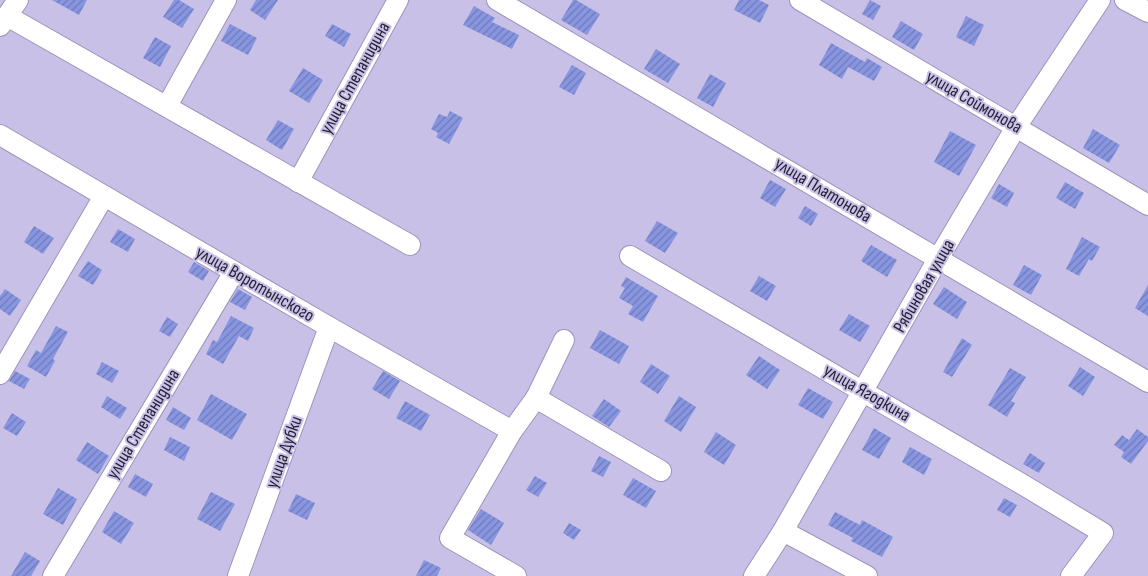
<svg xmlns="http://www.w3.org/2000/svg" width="1148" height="576" viewBox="0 0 1148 576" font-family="'Sofia Sans Condensed',sans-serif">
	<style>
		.building { fill: url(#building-hatch) }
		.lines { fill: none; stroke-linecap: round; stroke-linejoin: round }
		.minor-casing { stroke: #9d94bb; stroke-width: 22 }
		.minor { stroke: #fff; stroke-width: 20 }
		.labels { text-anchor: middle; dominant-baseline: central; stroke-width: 4; stroke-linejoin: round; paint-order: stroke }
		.street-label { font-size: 18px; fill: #231f2e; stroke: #c9c0e8 }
	</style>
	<defs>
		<pattern id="building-hatch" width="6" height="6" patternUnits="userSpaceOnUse" patternTransform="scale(1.25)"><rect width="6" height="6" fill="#8896e1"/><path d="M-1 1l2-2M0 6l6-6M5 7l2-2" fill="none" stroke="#6f7ab7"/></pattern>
	</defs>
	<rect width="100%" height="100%" fill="#c9c0e8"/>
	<g class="building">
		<path d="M52,0H87L79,15Z"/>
		<path d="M174,0H179L194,9L182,28L163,17Z"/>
		<path d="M256,0H278L265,20L250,10Z"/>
		<path d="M573,0H576L600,14L587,35L561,20Z"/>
		<path d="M739,0H759L769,5L760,23L734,10Z"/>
		<path d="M870,0L881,6L873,20L862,14Z"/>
		<path d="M474,6L495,18L492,22L519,35L512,49L463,25Z"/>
		<path d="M966,16L984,25L974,46L956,37Z"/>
		<path d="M901,21L923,34L914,50L892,37Z"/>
		<path d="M230,24L257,38L248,55L221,41Z"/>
		<path d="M332,24L351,34L344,47L325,36Z"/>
		<path d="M155,37L171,46L160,67L143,58Z"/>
		<path d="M831,43L865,62L867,58L882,67L874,81L848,67L842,79L819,65Z"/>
		<path d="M656,49L680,64L668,83L644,69Z"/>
		<path d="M572,65L586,73L574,95L559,87Z"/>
		<path d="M303,68L323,80L309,103L289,91Z"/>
		<path d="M710,74L726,83L713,107L697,98Z"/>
		<path d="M450,111L463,118L449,144L436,137L438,133L431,129L439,114L447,117Z"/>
		<path d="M278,120L294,129L282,150L266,140Z"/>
		<path d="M1093,129L1120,145L1109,163L1083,148Z"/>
		<path d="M950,131L976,145L959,176L934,162Z"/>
		<path d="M770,180L786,189L775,207L760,198Z"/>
		<path d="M1065,182L1084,193L1075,209L1056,198Z"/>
		<path d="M999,184L1014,193L1007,207L991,198Z"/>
		<path d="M805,206L818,214L811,226L798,218Z"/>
		<path d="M657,221L678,233L665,253L645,241Z"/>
		<path d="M34,226L54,238L43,254L24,242Z"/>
		<path d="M118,229L135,239L128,252L110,242Z"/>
		<path d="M1082,237L1100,247L1092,261L1089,259L1079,276L1066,269Z"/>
		<path d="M871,245L897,260L887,277L861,261Z"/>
		<path d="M88,261L102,270L93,285L78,276Z"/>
		<path d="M194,262L209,271L203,281L188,272Z"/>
		<path d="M1024,265L1042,275L1031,295L1013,285Z"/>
		<path d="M759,276L776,286L767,301L750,291Z"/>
		<path d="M626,277L658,296L643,322L628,314L633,306L619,298L625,288L621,286Z"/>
		<path d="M1148,285V316L1135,308Z"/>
		<path d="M944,287L967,302L957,319L933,304Z"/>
		<path d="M5,289L21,300L10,316L0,309V296Z"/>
		<path d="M238,289L252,297L245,310L230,302Z"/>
		<path d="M849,314L870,326L860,342L839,330Z"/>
		<path d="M231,316L254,328L248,341L239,336L223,364L206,354L213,340L217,342Z"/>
		<path d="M167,317L178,324L170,337L159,331Z"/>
		<path d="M56,326L68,332L53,359L55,361L46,377L27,366L36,350L41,353Z"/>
		<path d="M600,330L629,346L619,364L590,348Z"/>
		<path d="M962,338L972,345L952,377L943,372Z"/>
		<path d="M759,356L780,370L767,389L746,375Z"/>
		<path d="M102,362L119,371L112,383L96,374Z"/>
		<path d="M651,364L670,376L658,394L640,382Z"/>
		<path d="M1080,367L1095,377L1083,396L1068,386Z"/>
		<path d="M1010,368L1026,377L1011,401L1015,403L1007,417L988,405Z"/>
		<path d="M15,371L30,379L24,389L9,381Z"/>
		<path d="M383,371L400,381L389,399L372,389Z"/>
		<path d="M808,388L833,402L823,419L798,405Z"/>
		<path d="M211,394L247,414L232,440L197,420Z"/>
		<path d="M107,396L127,408L120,419L101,407Z"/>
		<path d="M679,396L696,407L681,432L664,421Z"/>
		<path d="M604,399L621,411L609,427L592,416Z"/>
		<path d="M405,401L430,415L421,431L396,418Z"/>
		<path d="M173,407L191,418L184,430L166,420Z"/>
		<path d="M12,413L26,422L17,436L3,428Z"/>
		<path d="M874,428L891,438L879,459L862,450Z"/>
		<path d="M1137,429L1148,437V441L1131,464L1121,457L1124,452L1114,445L1122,435L1129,440Z"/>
		<path d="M716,432L736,445L724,465L704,452Z"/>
		<path d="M170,437L190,447L184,461L164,450Z"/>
		<path d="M87,442L109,456L98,474L76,460Z"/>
		<path d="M910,447L932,459L924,475L902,462Z"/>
		<path d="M1030,453L1045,463L1039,473L1023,464Z"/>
		<path d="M599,456L611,462L603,477L591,471Z"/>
		<path d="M135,474L153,484L146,497L128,487Z"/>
		<path d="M535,476L547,483L538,497L526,490Z"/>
		<path d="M633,478L656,491L646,508L623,495Z"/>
		<path d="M58,488L77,499L63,525L43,514Z"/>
		<path d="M211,492L235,504L220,531L197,519Z"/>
		<path d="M296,494L315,503L307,520L288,511Z"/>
		<path d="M1004,498L1017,505L1010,517L997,510Z"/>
		<path d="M481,509L504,523L491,545L468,530Z"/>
		<path d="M114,511L134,523L121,544L102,532Z"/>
		<path d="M835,512L860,525L862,520L893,537L882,557L851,541L853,538L828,525Z"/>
		<path d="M569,523L581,530L574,540L563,533Z"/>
		<path d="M25,552L40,561L31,576H11Z"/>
		<path d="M424,560L441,568L437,576H416Z"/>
	</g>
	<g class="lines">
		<g class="minor-casing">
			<g id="minor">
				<path d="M497,0L1148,382"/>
				<path d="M800,0L1148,205"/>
				<path d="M1125,0L1148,12"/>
				<path d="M7,16L410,245"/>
				<path d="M0,26L18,0"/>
				<path d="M167,106L226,0"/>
				<path d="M0,135L329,327L512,431"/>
				<path d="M298,182L398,0"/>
				<path d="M630,256L1020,483L1103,533L1071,576"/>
				<path d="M0,374L104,196"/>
				<path d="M536,398L564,340"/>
				<path d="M783,531L867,576"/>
				<path d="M53,576L234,272"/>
				<path d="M238,576L329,327"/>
				<path d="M516,576L450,538L512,431L536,398L661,471"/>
				<path d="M754,576L783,531L938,259L1016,127L1100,0"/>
			</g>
		</g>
		<use href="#minor" class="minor"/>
	</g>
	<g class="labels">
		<g class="street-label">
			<text transform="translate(355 78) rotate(-61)">улица Степанидина</text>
			<text transform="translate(974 102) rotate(30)">улица Соймонова</text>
			<text transform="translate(823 190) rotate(31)">улица Платонова</text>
			<text transform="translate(255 284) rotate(30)">улица Воротынского</text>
			<text transform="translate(924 286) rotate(-60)">Рябиновая улица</text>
			<text transform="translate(867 393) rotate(30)">улица Ягодкина</text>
			<text transform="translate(143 424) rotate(-59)">улица Степанидина</text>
			<text transform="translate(284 452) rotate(-70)">улица Дубки</text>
		</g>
	</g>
</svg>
